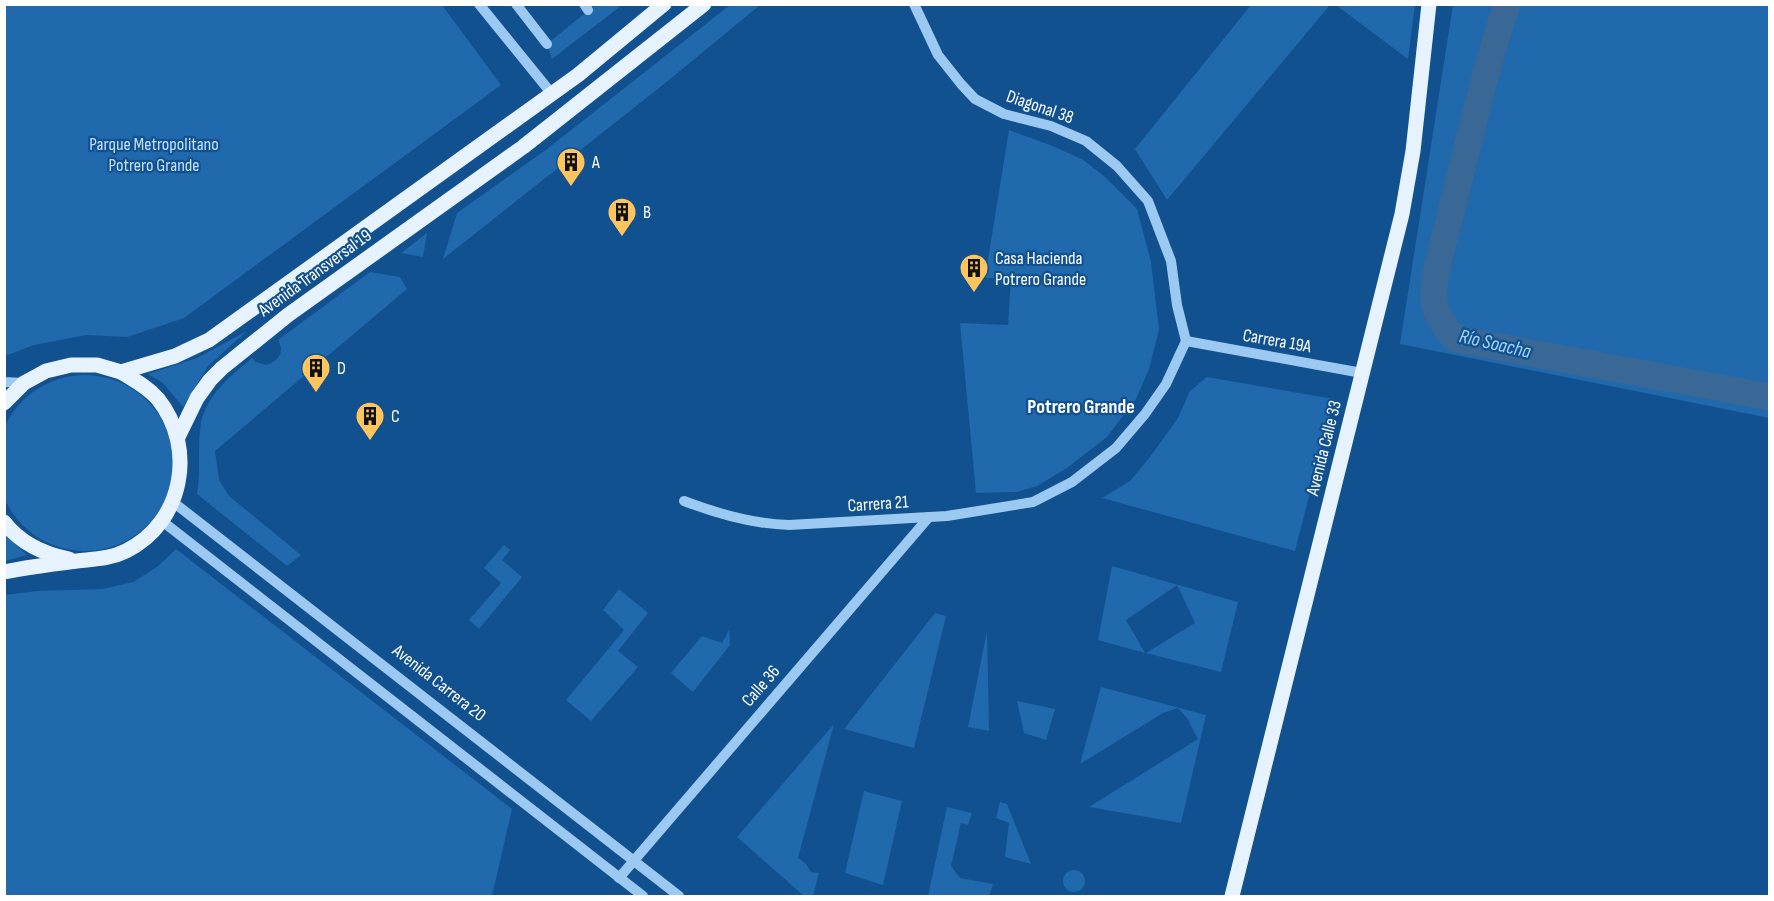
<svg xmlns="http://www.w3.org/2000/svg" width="1774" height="901" viewBox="0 0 1774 901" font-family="'Sofia Sans Condensed',sans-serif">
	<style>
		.green { fill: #2069ac }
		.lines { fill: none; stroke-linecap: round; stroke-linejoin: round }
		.river { stroke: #396896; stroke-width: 27 }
		.minor { stroke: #9cc9f2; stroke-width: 10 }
		.major { stroke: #e7f2ff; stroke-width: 15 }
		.labels { text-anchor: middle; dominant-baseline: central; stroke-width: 4.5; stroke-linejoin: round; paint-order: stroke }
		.street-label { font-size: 18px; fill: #fff; stroke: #11518f }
		.park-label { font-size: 18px; fill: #c3e1fd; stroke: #11518f }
		.poi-label { font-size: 18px; fill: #fff; stroke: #11518f; text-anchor: start }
		.water-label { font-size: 20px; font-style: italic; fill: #a7d2f9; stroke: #11518f }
		.neighbourhood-label { font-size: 20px; font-weight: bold; fill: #fff; stroke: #11518f }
	</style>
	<rect width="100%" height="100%" fill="#11518f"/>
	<g class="green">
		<path d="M4,5H442L501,85L184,318L127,337L86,335L34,345L8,355L4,353Z"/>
		<path d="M595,5H622L552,59L547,44Z"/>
		<path d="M730,5H760L669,80L443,259L457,213L547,149Z"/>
		<path d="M1251,5H1330L1167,200L1135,149Z"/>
		<path d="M1336,5H1415L1408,59Z"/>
		<path d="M1453,5H1769V418L1400,344Z"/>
		<path d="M1009,130L1050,145L1082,159L1105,177L1137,209L1151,262L1159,329L1149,369L1136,399L1107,437L1067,468L1037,486L1016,492L976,493L960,323L1008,325L1011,278H985Z"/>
		<path d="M427,233L423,257L401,253Z"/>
		<path d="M370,272L400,277L407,289L215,451L219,480L229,496L301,555L287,566L197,494C201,471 197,446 201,423C207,394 231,376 252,358L256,362L266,365C279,361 285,352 278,340Z"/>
		<path d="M247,331L208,366L183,407L163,383L148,374L197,358Z"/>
		<circle cx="85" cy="463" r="88"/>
		<path d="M1207,377L1334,399L1295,551L1102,498L1130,481L1150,457L1178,418L1190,391Z"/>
		<path d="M5,535L27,555L5,561Z"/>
		<path d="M504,545L510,550L502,560L522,577L479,629L469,620L501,583L484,568Z"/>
		<path d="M176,549L512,809L492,896H5V595L37,591L103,589L133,582L157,567Z"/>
		<path d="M1112,566L1238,602L1221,672L1146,653L1195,623L1177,585L1126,620L1145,653L1098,640Z"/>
		<path d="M619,589L648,613L618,651L638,667L591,721L566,700L624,630L603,610Z"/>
		<path d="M935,613L946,616L914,748L844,729Z"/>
		<path d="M729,630L730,645L693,692L671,673L702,636L722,643Z"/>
		<path d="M987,631L989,731L968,727Z"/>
		<path d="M1101,687L1206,715L1181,823L1089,807L1198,739L1187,718L1178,708L1163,713L1080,764Z"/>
		<path d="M1017,701L1055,709L1046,740L1024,733Z"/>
		<path d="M834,724L798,858L806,864L811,872L819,873L813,896H804L737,837Z"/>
		<path d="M864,791L902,801L883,885L845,873Z"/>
		<path d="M1000,802L1007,804L1031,864L1005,857L1009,823L996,818Z"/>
		<path d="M947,807L972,813L968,825L961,823L951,866L960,878L993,884L989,896H928Z"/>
		<circle cx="1074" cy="881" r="11"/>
	</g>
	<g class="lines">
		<path class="river" d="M1507,4C1485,70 1470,137 1453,204C1447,232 1433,271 1434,299C1435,315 1445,327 1455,339L1770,397"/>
		<g class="minor">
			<path d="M479,4L552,94"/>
			<path d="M516,4L547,44"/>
			<path d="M584,4L588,10"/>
			<path d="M914,4L938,55L961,84L975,99L1004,114L1051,126L1086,141L1117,166L1148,201L1171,261L1177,305L1186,341"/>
			<path d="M1186,341L1362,373"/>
			<path d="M4,382L24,383"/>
			<path d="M684,501C718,514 752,524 789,525L947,516L1033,502L1072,482L1116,448L1145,414L1166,384L1186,341"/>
			<path d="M173,502L679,896"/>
			<path d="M162,521L643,896"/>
			<path d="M619,878L929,517"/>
		</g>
		<g class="major">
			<path d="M4,403L24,383L46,371L71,365H97L121,372L175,356L209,340L578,75L664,4"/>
			<path d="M178,437L197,398L210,380L222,368L288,315L523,147L704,4"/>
			<path d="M4,522C20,543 44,554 69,559"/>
			<path d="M4,572C28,567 53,564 77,561C94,559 110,559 126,551C183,523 197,448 158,399C148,387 134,380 121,372"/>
			<path d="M1232,896L1402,214L1413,151L1429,4"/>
		</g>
	</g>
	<defs>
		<g id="building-pin" transform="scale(1.5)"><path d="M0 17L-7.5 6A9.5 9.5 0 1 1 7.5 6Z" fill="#ffc55d" stroke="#11518f"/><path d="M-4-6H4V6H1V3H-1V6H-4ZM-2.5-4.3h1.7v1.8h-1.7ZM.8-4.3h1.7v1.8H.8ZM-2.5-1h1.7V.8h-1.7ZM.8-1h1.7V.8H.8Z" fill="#111"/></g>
	</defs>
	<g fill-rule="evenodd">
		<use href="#building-pin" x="571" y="162"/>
		<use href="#building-pin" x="622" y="212"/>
		<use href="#building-pin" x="974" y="268"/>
		<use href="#building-pin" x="316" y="368"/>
		<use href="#building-pin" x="370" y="416"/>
	</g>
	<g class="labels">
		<g class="street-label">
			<text transform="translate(1040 107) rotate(19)">Diagonal 38</text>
			<text transform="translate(315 273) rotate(-36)">Avenida Transversal 19</text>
			<text transform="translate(1277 341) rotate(10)">Carrera 19A</text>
			<text transform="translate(1324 448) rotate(-76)">Avenida Calle 33</text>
			<text transform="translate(878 504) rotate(-4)">Carrera 21</text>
			<text transform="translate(439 683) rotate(38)">Avenida Carrera 20</text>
			<text transform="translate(761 686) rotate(-49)">Calle 36</text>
		</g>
		<g class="park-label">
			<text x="154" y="144">Parque Metropolitano<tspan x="154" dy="21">Potrero Grande</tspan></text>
		</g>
		<g class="poi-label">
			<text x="592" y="162">A</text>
			<text x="643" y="212">B</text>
			<text x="995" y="258">Casa Hacienda<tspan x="995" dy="21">Potrero Grande</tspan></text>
			<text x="337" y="368">D</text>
			<text x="391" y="416">C</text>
		</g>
		<g class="water-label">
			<text transform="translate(1495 344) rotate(13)">Río Soacha</text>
		</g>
		<g class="neighbourhood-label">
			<text x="1081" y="407">Potrero Grande</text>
		</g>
	</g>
	<rect width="1774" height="901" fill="none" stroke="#ffffff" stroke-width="12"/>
</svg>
